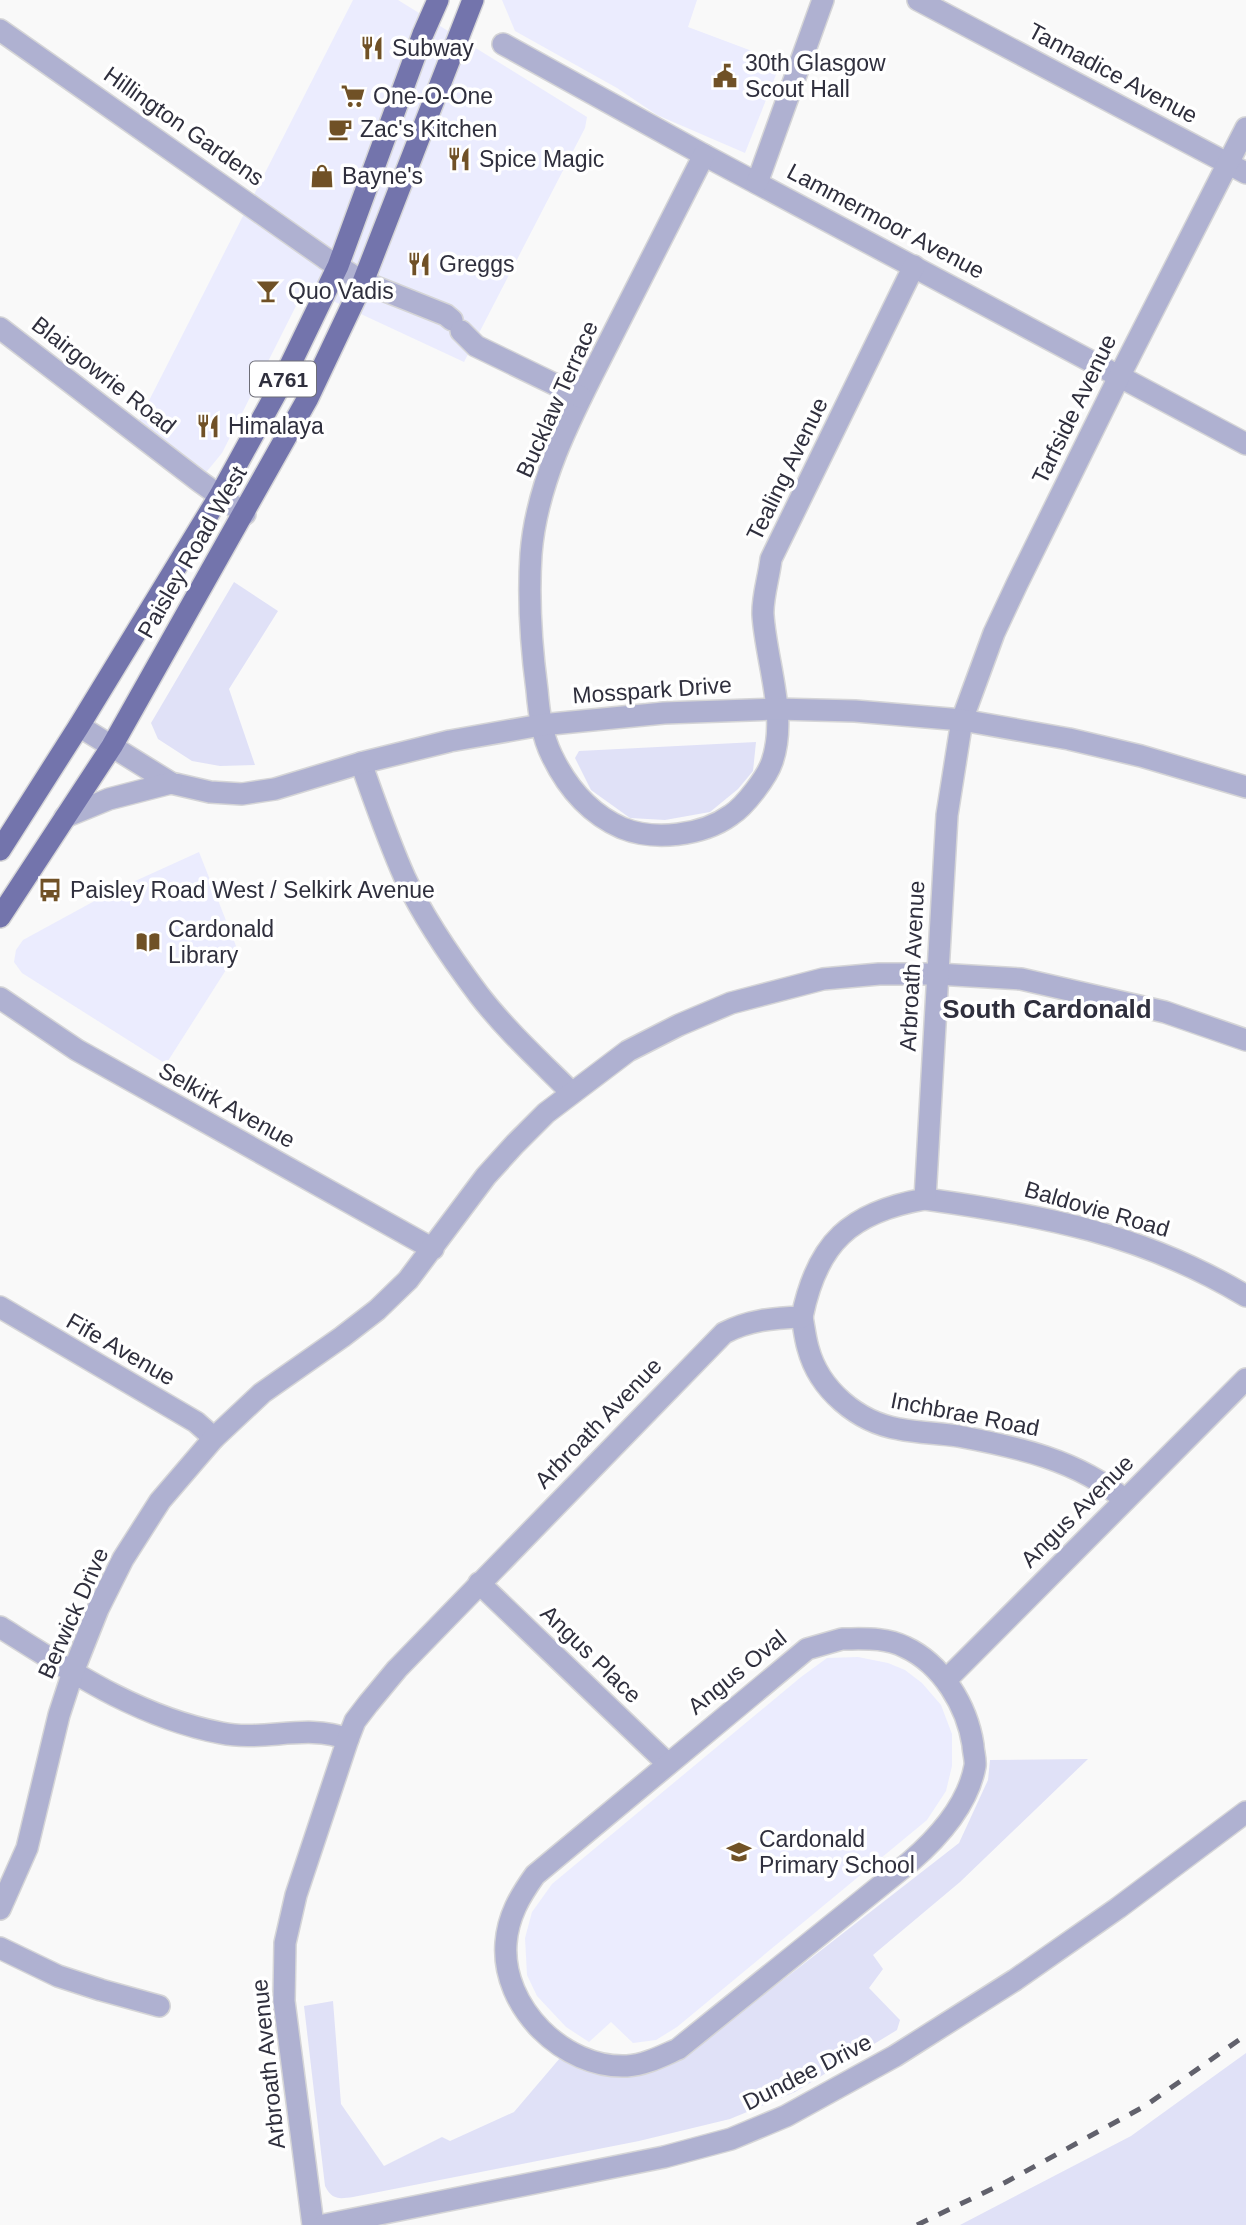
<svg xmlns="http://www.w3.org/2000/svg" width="1246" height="2225" viewBox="0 0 1246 2225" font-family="Helvetica,sans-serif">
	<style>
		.built { fill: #ebecfe }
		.green { fill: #e0e1f7 }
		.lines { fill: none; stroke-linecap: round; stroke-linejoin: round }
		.minor-casing { stroke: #d5d5d7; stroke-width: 24 }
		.tertiary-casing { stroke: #d5d5d7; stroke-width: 24 }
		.primary-casing { stroke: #d5d5d7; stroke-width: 24 }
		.minor { stroke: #afb1d1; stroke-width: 21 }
		.tertiary { stroke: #afb1d1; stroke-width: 21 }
		.primary { stroke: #7374ac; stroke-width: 21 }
		.rail { stroke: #61616c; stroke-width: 5; stroke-dasharray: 12 12; stroke-linecap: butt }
		.labels { text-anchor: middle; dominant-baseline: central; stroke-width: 7; stroke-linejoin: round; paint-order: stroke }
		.shield { fill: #fff; stroke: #6d6d77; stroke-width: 2 }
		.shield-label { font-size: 21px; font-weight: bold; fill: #2f2f3d }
		.poi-label { font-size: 23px; fill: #2f2f3d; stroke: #fff; text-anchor: start }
		.street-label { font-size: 23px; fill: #2f2f3d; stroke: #fff }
		.quarter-label { font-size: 26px; font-weight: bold; fill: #2f2f3d; stroke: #fff }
	</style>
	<rect width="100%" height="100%" fill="#f9f9f9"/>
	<g class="built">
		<path d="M353,0H398L587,117L585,128L464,362L305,288L222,453L199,481L133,432Z"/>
		<path d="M502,0H697L688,27L781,62L745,153L657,115L617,88L515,31Z"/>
		<path d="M199,852L238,951L166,1064L22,973L14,962L16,950L23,940L111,892Z"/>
		<path d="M858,1657L888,1663L905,1670L922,1683L941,1705L952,1734V1766L946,1791L927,1820L677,2027L656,2040L633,2043L611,2022L589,2042L566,2027L537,1996L527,1975L525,1938L532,1912L552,1884L801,1677L827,1658Z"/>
	</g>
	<g class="green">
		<path d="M234,582L278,611L229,689L255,765L220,766L192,761L158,739L151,723Z"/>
		<path d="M756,742L753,771L738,789L710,812L665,820L630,818L591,790L575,758L579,751Z"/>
		<path d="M1088,1759L960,1882L873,1955L883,1969L869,1988L900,2020L897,2030L795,2092L730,2119L639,2141L353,2197C339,2199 332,2200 325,2186L304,2006L333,2001L341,2104L384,2166L442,2137L450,2141L514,2112L560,2058L600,2069L643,2072L680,2060L959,1843L988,1780L990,1760Z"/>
		<path d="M1246,2053V2225H960L1131,2136Z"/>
	</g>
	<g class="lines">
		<g class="minor-casing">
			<g id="minor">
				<path d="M918,0L1246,173"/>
				<path d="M0,30L325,258L363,282L446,315L452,320"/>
				<path d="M503,44L704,155L1246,444"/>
				<path d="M704,155C674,214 644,273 614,332C579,402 537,475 531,554C528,600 531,645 537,690C539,713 542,736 552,756C567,787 590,814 622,828C654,841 702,836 731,815C745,806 767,777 772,762C788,716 766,662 763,615C762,598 769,577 771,559L914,266"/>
				<path d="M757,183L823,0"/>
				<path d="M0,328L199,481L245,514"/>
				<path d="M461,331L476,346L581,397"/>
				<path d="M361,763C375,802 388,840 405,878C424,919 452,959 479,995C506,1030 540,1061 571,1092"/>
				<path d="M0,998L77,1050L433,1249"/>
				<path d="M925,1199C1042,1215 1143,1234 1246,1296"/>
				<path d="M0,1307L196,1422L214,1438"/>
				<path d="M802,1317C804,1327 805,1338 808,1348C819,1390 858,1422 899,1429C918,1433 938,1433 958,1436C1017,1447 1078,1460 1125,1500"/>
				<path d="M479,1583L667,1763"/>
				<path d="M0,1627C70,1671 138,1717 221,1733C264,1742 306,1723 348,1739"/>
				<path d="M842,1639C864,1639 885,1637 905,1647C942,1664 967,1706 973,1745C973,1751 976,1760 975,1766C968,1805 939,1837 910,1862L678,2049C662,2056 645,2065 627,2066C564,2069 501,2007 506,1943C508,1916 520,1896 535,1875L807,1649Z"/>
				<path d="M946,1680L1246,1379"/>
				<path d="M0,1909L27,1848L59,1715L73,1672L98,1609L123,1559L160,1501L214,1438L262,1393L342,1337L377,1310L408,1280L486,1176L515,1144L546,1113L628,1051L679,1025L731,1003L823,979L879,974H937L1021,979L1165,1012L1246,1040"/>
				<path d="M0,1948L58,1976L101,1990L159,2006"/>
				<path d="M313,2225L284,2001L285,1943L296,1895L348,1739L355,1721L368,1704L397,1669L724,1333C749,1320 773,1318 802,1317C817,1243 850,1212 925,1199L947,815L962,720L994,633L1017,584L1120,375L1246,128"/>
				<path d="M324,2225L664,2157L731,2139L786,2116L895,2056L1015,1980L1118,1908L1246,1812"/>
			</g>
		</g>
		<g class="tertiary-casing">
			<g id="tertiary">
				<path d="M79,726L171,783L210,792L242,794L275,789L361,763L450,741L541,725L664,713L776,709L855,711L962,720L1069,739L1141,756L1246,787"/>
				<path d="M65,817L109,799L171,783"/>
			</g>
		</g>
		<g class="primary-casing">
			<g id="primary">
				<path d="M0,850L79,726L220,495L280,386L338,266L423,34L438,0"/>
				<path d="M0,917L112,746L308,398L363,282L473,0"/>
			</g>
		</g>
		<use href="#minor" class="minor"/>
		<use href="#tertiary" class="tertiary"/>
		<use href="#primary" class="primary"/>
		<path class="rail" d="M917,2225L1006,2182L1145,2106L1246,2035"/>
	</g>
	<defs>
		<g id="restaurant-bare" transform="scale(1.89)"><path d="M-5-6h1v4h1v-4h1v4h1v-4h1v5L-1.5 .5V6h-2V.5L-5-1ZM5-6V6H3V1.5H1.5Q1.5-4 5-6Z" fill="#705126" stroke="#fff" stroke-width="2.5" paint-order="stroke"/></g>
		<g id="civic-bare" transform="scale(1.89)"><path d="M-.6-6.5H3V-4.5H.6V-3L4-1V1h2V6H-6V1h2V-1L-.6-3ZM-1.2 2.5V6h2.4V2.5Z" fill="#705126" stroke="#fff" stroke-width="2.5" paint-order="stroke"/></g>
		<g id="supermarket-bare" transform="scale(1.89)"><path d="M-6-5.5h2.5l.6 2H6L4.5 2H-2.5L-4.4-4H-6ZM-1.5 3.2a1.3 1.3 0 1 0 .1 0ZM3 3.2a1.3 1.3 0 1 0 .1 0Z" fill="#705126" stroke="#fff" stroke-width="2.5" paint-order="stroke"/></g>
		<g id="cafe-bare" transform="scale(1.89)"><path d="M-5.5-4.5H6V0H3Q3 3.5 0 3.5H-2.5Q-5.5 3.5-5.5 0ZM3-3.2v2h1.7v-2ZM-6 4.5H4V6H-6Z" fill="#705126" stroke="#fff" stroke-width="2.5" paint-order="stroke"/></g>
		<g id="shop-bare" transform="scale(1.89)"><path d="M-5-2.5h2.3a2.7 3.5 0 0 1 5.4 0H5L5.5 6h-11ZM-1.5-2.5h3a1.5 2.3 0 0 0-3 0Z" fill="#705126" stroke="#fff" stroke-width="2.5" paint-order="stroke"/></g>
		<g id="bar-bare" transform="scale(1.89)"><path d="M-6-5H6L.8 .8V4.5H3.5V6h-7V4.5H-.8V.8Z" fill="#705126" stroke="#fff" stroke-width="2.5" paint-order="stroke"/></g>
		<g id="bus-bare" transform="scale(1.89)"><path d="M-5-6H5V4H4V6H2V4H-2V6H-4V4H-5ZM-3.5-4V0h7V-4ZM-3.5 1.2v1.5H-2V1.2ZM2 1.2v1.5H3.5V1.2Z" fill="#705126" stroke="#fff" stroke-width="2.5" paint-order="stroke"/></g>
		<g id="library-bare" transform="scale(1.89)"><path d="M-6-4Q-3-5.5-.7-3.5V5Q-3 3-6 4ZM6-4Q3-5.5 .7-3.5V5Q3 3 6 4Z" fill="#705126" stroke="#fff" stroke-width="2.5" paint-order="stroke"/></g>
		<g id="school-bare" transform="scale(1.89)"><path d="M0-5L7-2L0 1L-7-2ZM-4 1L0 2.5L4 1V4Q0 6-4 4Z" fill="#705126" stroke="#fff" stroke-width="2.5" paint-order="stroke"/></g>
	</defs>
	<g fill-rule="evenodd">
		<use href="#restaurant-bare" x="372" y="48"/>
		<use href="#civic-bare" x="725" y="76"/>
		<use href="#supermarket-bare" x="353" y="96"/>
		<use href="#cafe-bare" x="340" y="129"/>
		<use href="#restaurant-bare" x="459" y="159"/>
		<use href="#shop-bare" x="322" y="176"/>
		<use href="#restaurant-bare" x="419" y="264"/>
		<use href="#bar-bare" x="268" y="291"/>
		<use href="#restaurant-bare" x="208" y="426"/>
		<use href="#bus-bare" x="50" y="890"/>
		<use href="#library-bare" x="148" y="942"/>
		<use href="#school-bare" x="739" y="1852"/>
	</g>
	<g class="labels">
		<rect class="shield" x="250" y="361.5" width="66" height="35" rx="5"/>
		<g class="shield-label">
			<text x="283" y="379">A761</text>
		</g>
		<g class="poi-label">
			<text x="392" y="48">Subway</text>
			<text x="745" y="63">30th Glasgow<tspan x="745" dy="26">Scout Hall</tspan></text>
			<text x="373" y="96">One-O-One</text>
			<text x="360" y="129">Zac's Kitchen</text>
			<text x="479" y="159">Spice Magic</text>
			<text x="342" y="176">Bayne's</text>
			<text x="439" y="264">Greggs</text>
			<text x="288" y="291">Quo Vadis</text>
			<text x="228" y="426">Himalaya</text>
			<text x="70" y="890">Paisley Road West / Selkirk Avenue</text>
			<text x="168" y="929">Cardonald<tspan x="168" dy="26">Library</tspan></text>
			<text x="759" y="1839">Cardonald<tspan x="759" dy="26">Primary School</tspan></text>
		</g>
		<g class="street-label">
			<text transform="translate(1113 73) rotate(28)">Tannadice Avenue</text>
			<text transform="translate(184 126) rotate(35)">Hillington Gardens</text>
			<text transform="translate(886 221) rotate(28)">Lammermoor Avenue</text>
			<text transform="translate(104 375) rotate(38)">Blairgowrie Road</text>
			<text transform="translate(557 399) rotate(-66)">Bucklaw Terrace</text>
			<text transform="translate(1074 409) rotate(-64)">Tarfside Avenue</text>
			<text transform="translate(787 469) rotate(-64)">Tealing Avenue</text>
			<text transform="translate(192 552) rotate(-60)">Paisley Road West</text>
			<text transform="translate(652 690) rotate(-4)">Mosspark Drive</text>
			<text transform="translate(912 966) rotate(-87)">Arbroath Avenue</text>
			<text transform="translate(227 1105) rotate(29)">Selkirk Avenue</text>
			<text transform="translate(1097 1209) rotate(16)">Baldovie Road</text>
			<text transform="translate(121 1349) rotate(30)">Fife Avenue</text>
			<text transform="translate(965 1414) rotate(11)">Inchbrae Road</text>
			<text transform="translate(598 1423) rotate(-46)">Arbroath Avenue</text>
			<text transform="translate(1077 1511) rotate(-45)">Angus Avenue</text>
			<text transform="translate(73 1613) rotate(-66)">Berwick Drive</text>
			<text transform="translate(591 1654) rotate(44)">Angus Place</text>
			<text transform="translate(737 1672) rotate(-39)">Angus Oval</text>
			<text transform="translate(268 2064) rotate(-96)">Arbroath Avenue</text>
			<text transform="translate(807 2072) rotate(-27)">Dundee Drive</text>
		</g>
		<g class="quarter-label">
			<text x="1047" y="1009">South Cardonald</text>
		</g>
	</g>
</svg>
